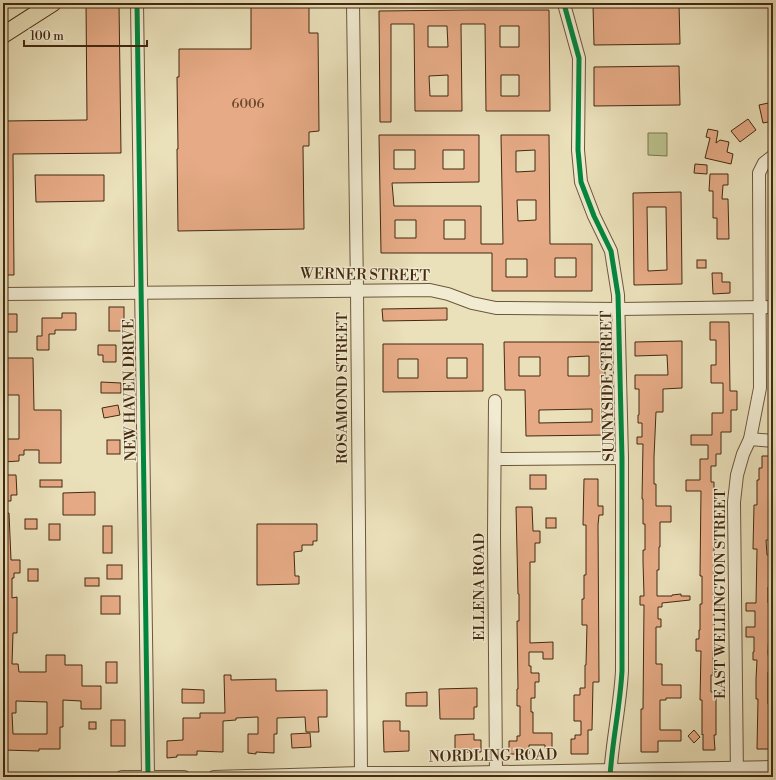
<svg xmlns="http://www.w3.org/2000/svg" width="776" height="780" viewBox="0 0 776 780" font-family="'Libre Bodoni',serif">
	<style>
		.green { fill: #bac18d; stroke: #7e754e }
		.building { fill: #e6ab86; stroke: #432910; fill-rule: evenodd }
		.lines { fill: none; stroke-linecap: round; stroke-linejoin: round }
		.minor-casing { stroke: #6d573a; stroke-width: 14 }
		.major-casing { stroke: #432910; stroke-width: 18 }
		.minor { stroke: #f1ebd2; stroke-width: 12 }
		.major { stroke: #eae0ba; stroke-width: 16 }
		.cycleway-casing { stroke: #f1ebd2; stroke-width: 8 }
		.cycleway { stroke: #00873e; stroke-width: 5 }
		.labels { text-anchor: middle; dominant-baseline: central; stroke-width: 3; stroke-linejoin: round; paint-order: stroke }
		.number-label { font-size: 13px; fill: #6c4a2e }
		.street-label { font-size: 15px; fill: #432910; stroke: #f1ebd2 }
	</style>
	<rect width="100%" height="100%" fill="#eae0ba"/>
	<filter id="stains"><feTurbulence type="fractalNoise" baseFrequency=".005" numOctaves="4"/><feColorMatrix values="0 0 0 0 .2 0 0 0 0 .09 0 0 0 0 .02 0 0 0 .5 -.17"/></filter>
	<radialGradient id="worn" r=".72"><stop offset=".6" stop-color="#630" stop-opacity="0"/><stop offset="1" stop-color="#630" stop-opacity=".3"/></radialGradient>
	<path class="green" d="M648,133H667V156L648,155Z"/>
	<g class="building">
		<path d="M86,3H119L121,153L13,154L14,275H3V121L87,120Z"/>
		<path d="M251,3H309V33H318L319,131L309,132V146H303L304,229L178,231L177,149H178L177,77H179V49H251Z"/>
		<path d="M679,4L680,44L594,45L593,5Z"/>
		<path d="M470,10H549L550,111H486L485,24H461L462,111H415L414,24H391V122H380L379,11ZM428,26H447L448,47H428ZM500,26H519V47H500ZM448,75V96H430L429,76ZM501,75H519V96H501Z"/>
		<path d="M679,66L680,105L594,106V67Z"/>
		<path d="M773,102V121L763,123L759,105Z"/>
		<path d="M748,119L756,130L740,142L731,131Z"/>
		<path d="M708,129L718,131L716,143L720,140L729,142L727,152L733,154L731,164L705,158L710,138L706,137Z"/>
		<path d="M379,135H479V182L392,183L394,206H481V244H503L501,135H549L550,244H592V291H492V253H381ZM394,150H415V169H394ZM443,150H464V169H443ZM535,150V171L516,172V151ZM517,200H536V220L518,221ZM395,220H416V238H395ZM444,220H465V239H444ZM555,258H576V277H555ZM506,259H527V277H506Z"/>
		<path d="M695,164L707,165V174L694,173Z"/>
		<path d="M710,174H728V185H723L722,199H728L729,239H717V218H713V191H709Z"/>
		<path d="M35,175H104V201L36,202Z"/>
		<path d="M681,192L682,284L634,285L633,193ZM647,207H666L667,270L648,271Z"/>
		<rect x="697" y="260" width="9" height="8"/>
		<path d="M712,273H722V282H730V293L713,294Z"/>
		<rect x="109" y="307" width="15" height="24"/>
		<path d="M447,308V320L383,321L382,309Z"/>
		<path d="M62,313H76V330H55V334H49V350H37V336H42V318H62Z"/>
		<path d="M6,314H17V332H3V319H6Z"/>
		<path d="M710,322H729L730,391H737V410H731V432H721V454H716V466H711V482H714V554H721V561H714L715,604H720V611H714L715,651H713V675H711V692H716V735H714L715,750H703V734L702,735V700H700L701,651H696V639H699V630H700V604H702V576H700L701,491H686V480H700V459H708V445H691V435H712V413H723V383H711V365H716V340H710Z"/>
		<path d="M682,341V388L663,389V412H656L654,457V484H656V506H671V522H660V547H659V570H657V596H672V595L681,594V596H690V600L662,603V607H658V619H661V627H656V664H662V685H681V698H666V700H660V730H681V741H658V752H641V709H643L644,605H640V596H644L643,562V550H645V524H643V499H642L643,444H637V437H642V423H638V415H639V389H635V375H668L667,355L635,356V342Z"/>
		<path d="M504,342H605V435L526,436L525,390H505ZM589,356V376H568V357ZM519,357H540V376H519ZM592,409V422L539,423V410Z"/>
		<path d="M383,344H483V391L383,392ZM447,358H467V378H447ZM398,359H418V378H398Z"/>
		<path d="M98,345H116V362H103V355H98Z"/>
		<path d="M3,358H33L34,410H61V463H39V450H24V455H19V461L3,462V439H19V395H3Z"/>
		<path d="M101,382L121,383V393H101Z"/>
		<path d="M118,405L120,415L104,418L102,408Z"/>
		<rect x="107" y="440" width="13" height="14"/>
		<path d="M762,456H773V523H771V540H766L767,555H773V570H771V587H768V603H770L768,653L769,661H773V673L768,672V704H770V727H773V739H769V749H757L758,699H756V679L757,660H753V652H754V637H746V627H755V611H746V603H756L757,549H753L754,505H757V480H759V468H762Z"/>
		<path d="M3,475H16L17,495H11V501H3Z"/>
		<rect x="530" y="475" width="16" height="14"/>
		<path d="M584,479H598V506H603V515H599L598,525L599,682H593L592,730H588V754H571V739H575V735H581V721H574V695H580V688H585V665H586L587,625H582V599H584V575H586V525H583Z"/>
		<rect x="40" y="480" width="22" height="7"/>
		<path d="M95,492V515H63V493Z"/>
		<path d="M516,507H532L533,531H540V543H535V562H530V643L553,642V659H543V652H529V666H531V673H539V682H535V698H531V712H533V733H552V749H545V745H529V754H509V741H517V736H520V706H517V689H518L517,621H519V594H518Z"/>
		<path d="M3,513H9L11,560H20V573H14V578H12V598L17,597V633H13L12,664H18L19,672H46V655H65V665H82V686H101V709H81V701L63,700V727H60V749H39V751L3,750ZM16,701L47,702V734H13L12,713H16Z"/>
		<rect x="546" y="518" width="10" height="10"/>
		<rect x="25" y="519" width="12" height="10"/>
		<rect x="49" y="524" width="11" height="16"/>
		<path d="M257,524H317V541H313V545H302V551L294,552L295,576H299V584L257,585Z"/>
		<rect x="103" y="526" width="9" height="27"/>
		<rect x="107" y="565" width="15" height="14"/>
		<rect x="28" y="569" width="10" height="12"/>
		<rect x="85" y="578" width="14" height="8"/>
		<rect x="101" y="596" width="19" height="18"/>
		<rect x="106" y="662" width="11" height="21"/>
		<path d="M224,675H231V680L276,679V691L327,690V717H318L319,732H306L305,717L277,718V734H274V753L256,752V754L248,753V734H258V717L236,718V720L223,721V752L197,751V755H177V757L167,758V741L183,740V718H200V713H225Z"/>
		<path d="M477,688V707H474V719H440L439,689Z"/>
		<path d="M182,689L204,690V703H182Z"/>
		<path d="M427,692V706H406V693Z"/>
		<rect x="111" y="720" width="14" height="26"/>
		<path d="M383,721H400V731H409V751L384,752Z"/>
		<rect x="89" y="722" width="7" height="7"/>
		<path d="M694,730L700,737L694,743L688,736Z"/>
		<path d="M310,733L311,747L292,748L291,734Z"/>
		<path d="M474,734V740H481V752H455V735Z"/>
	</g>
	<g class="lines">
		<g class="minor-casing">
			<g id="minor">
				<path d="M137,3L148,776"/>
				<path d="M353,3L357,290L361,773"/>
				<path d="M564,4L579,58L578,150L581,182L594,216L611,251L618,295L622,458V671C620,707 612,742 610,777"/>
				<path d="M3,294L430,290L448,294L472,303L496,308L619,309L773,307"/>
				<path d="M495,401L494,535L496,772"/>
				<path d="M750,439L773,441"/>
				<path d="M495,459L622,458"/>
				<path d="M122,777H184"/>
				<path d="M214,777L361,773H448L773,767"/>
				<path d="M737,777L734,502L737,475L743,454L750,439L760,388L759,173L764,163L773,156"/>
			</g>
		</g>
		<g class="major-casing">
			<path id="major" d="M3,35L53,3"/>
		</g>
		<use href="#minor" class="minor"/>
		<use href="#major" class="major"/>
		<g class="cycleway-casing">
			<g id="cycleway">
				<path d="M137,3L148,776"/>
				<path d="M564,4L579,58L578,150L581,182L594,216L611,251L618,295L622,458V671C620,707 612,742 610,777"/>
			</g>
		</g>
		<use href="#cycleway" class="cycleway"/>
	</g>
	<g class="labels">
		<g class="number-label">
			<text x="248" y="104">6006</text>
		</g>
		<g class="street-label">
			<text transform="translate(365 275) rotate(1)">WERNER STREET</text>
			<text transform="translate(608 386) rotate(-91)">SUNNYSIDE STREET</text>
			<text transform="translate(342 388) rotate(-90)">ROSAMOND STREET</text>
			<text transform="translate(130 390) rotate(-91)">NEW HAVEN DRIVE</text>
			<text transform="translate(479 587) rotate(-90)">ELLENA ROAD</text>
			<text transform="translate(720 594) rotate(-90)">EAST WELLINGTON STREET</text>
			<text transform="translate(493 756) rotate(-1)">NORDLING ROAD</text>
		</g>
	</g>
	<rect width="776" height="780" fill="none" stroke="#eae0ba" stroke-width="16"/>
	<rect x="4" y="4" width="768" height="772" fill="none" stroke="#432910" stroke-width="2"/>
	<rect x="8" y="8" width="760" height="764" fill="none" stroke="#432910"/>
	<path d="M24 40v6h123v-6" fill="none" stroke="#432910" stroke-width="2"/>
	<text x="30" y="40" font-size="12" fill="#432910" stroke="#f1ebd2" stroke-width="3" paint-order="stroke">100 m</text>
	<rect width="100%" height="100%" filter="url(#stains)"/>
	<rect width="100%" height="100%" fill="url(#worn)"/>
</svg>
